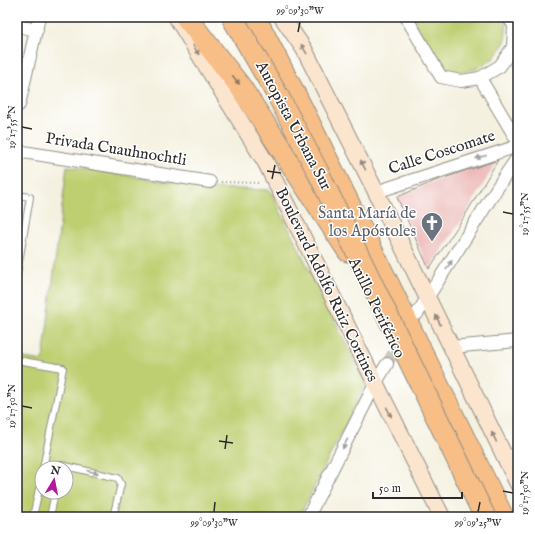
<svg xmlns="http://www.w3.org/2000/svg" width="535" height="534" viewBox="0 0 535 534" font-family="'IM FELL English',serif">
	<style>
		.green { fill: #becf71; stroke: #747d4e; fill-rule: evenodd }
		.building { fill: #eab2b0 }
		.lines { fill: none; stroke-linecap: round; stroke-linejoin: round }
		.street-tunnel { stroke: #cdc9bd; stroke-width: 12; stroke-dasharray: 12 6; stroke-linecap: butt }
		.lane-casing { stroke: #908e86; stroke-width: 8 }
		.street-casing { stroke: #908e86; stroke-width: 14 }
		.secondary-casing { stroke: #908e86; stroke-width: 18 }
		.highway-casing { stroke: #908e86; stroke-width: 23 }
		.path { stroke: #908e86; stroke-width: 2; stroke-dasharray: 1 3; stroke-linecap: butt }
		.lane { stroke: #fff; stroke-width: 6 }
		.street { stroke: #fff; stroke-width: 12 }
		.secondary { stroke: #fce5cf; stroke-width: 16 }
		.highway { stroke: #f7be87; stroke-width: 21 }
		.highway-bridge-casing { stroke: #908e86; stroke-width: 23; stroke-linecap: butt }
		.highway-bridge { stroke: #f7be87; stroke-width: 21 }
		.oneway { fill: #94887d }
		.oneway2 { fill: #917459 }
		.oneway3 { fill: #a0a0a0 }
		.ticks { fill: none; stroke: #2b2b2b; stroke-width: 1.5 }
		.labels { text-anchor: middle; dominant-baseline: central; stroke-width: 3; stroke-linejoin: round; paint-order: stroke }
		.street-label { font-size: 16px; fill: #2b2b2b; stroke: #fff }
		.worship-label { font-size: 16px; fill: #5b616d; stroke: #fff; text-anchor: end }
		.neatline { fill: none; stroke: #2b2b2b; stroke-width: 1.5 }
		.ticks-label { font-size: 10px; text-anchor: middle; fill: #2b2b2b }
	</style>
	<rect width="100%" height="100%" fill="#fff"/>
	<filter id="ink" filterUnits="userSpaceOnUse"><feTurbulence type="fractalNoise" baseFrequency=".025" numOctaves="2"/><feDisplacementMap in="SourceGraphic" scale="8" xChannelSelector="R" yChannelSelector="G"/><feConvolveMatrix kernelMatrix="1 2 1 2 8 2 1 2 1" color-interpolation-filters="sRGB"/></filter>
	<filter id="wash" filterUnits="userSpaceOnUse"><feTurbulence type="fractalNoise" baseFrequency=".012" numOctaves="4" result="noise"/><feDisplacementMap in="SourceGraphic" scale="16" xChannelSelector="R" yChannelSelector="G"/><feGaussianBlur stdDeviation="0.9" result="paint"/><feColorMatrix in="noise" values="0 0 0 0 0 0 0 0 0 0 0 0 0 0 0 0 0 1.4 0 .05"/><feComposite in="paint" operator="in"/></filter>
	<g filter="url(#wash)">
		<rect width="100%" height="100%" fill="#f5f1e1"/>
		<g class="green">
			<path d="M411,17H503L507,22L505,42L494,58L476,69L459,72L441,68Z"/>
			<path d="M67,166L207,188L270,190L366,384L299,517H17V357L43,361ZM42,468H66V492H42Z"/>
		</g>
		<g id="blocks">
			<path class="building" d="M498,160L464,217L429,269L397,197L435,181Z"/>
		</g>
	</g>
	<g filter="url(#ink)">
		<use href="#blocks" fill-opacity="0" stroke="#908e86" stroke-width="1"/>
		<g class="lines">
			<path class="street-tunnel" d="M387,364L402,339"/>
			<g class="lane-casing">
				<g id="lane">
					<path d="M17,195L30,197L17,274"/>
					<path d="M17,360L63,368L43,468"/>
					<path d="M61,468V465L118,478L121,484L113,517"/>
					<path d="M34,515L47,517"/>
					<path d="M33,517L42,475"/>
					<path d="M50,517L55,492"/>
				</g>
			</g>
			<g class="street-casing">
				<g id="street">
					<path d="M406,17L441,77L461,81L480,78L500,66L513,47L514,25L508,17"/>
					<path d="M17,26L37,30"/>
					<path d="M480,78L518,142"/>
					<path d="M19,105L39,17"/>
					<path d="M17,151L210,182"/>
					<path d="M376,192L518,146"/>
					<path d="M417,314L508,171L518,157"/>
					<path d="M451,347L518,341"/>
					<path d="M505,459L518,453"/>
					<path d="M308,517L375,384L387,364"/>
				</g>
			</g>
			<g class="secondary-casing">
				<g id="secondary">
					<path d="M282,17L304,49L376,192L518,484"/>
					<path d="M177,18L266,163L442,517"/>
				</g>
			</g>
			<g class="highway-casing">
				<g id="highway">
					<path d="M186,17L240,86L348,251"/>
					<path d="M255,17L303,110L503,517"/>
				</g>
			</g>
			<path class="path" d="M221,182L261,183"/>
			<use href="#lane" class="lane"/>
			<use href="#street" class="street"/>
			<use href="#secondary" class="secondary"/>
			<use href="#highway" class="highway"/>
			<g class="highway-bridge-casing">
				<path id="highway-bridge" d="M232,17L278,96L318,172L485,517"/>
			</g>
			<use href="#highway-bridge" class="highway-bridge"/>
		</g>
		<defs><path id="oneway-solid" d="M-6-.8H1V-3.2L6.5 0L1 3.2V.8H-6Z"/></defs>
		<g class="oneway">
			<use href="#oneway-solid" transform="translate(304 49) rotate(-121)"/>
			<use href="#oneway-solid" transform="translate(196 50) rotate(58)"/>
			<use href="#oneway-solid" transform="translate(363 165) rotate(-117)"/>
			<use href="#oneway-solid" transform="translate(438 320) rotate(-116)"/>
			<use href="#oneway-solid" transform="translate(389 412) rotate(63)"/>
			<use href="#oneway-solid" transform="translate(494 437) rotate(-116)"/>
		</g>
		<use class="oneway2" href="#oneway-solid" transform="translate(236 80) rotate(52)"/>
		<g class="oneway3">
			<use href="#oneway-solid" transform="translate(481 157) rotate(162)"/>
			<use href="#oneway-solid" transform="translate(449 265) rotate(-58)"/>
			<use href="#oneway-solid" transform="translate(345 444) rotate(117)"/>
			<use href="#oneway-solid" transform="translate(93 472) rotate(13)"/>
		</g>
	</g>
	<path class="ticks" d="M298,32L300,22M22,127L32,129M267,171L281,173M272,179L275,165M503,212L513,214M22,406L32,408M219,441L233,443M225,449L227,435M503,491L513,493M214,512L215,502M478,512L480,502"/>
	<defs>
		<g id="church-pin" transform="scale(1.15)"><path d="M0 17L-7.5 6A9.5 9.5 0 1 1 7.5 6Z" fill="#6b7280" stroke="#fff"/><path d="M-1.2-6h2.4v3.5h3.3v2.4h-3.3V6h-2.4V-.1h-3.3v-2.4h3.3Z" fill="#fff"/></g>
	</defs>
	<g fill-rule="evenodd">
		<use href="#church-pin" x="432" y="223"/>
	</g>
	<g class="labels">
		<g class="street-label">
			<text transform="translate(293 126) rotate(62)">Autopista Urbana Sur</text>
			<text transform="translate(116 150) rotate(9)">Privada Cuauhnochtli</text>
			<text transform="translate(442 153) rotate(-18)">Calle Coscomate</text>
			<text transform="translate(326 285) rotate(64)">Boulevard Adolfo Ruiz Cortines</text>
			<text transform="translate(376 308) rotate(64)">Anillo Periférico</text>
		</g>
		<g class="worship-label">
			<text x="416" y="214">Santa María de<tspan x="416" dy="18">los Apóstoles</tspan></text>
		</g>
	</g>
	<rect width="535" height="534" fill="none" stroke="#fff" stroke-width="44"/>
	<g transform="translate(54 480) rotate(10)"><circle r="19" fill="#ffffff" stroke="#aaaaaa"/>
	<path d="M0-3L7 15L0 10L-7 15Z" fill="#b5179e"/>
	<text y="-6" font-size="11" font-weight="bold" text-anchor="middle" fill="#2b2b2b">N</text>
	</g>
	<path d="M373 492v6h89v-6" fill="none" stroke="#2b2b2b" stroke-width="2"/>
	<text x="379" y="492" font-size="12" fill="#2b2b2b" stroke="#ffffff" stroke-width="3" paint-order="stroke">50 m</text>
	<rect x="22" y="22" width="491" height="490" class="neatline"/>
	<g class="ticks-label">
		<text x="300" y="14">99°09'30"W</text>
		<text transform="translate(11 127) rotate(-90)" y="4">19°17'55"N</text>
		<text transform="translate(524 214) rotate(-90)" y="4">19°17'55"N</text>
		<text transform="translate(11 406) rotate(-90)" y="4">19°17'50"N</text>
		<text transform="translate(524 493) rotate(-90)" y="4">19°17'50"N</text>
		<text x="214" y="526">99°09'30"W</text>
		<text x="478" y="526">99°09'25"W</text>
	</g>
</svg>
